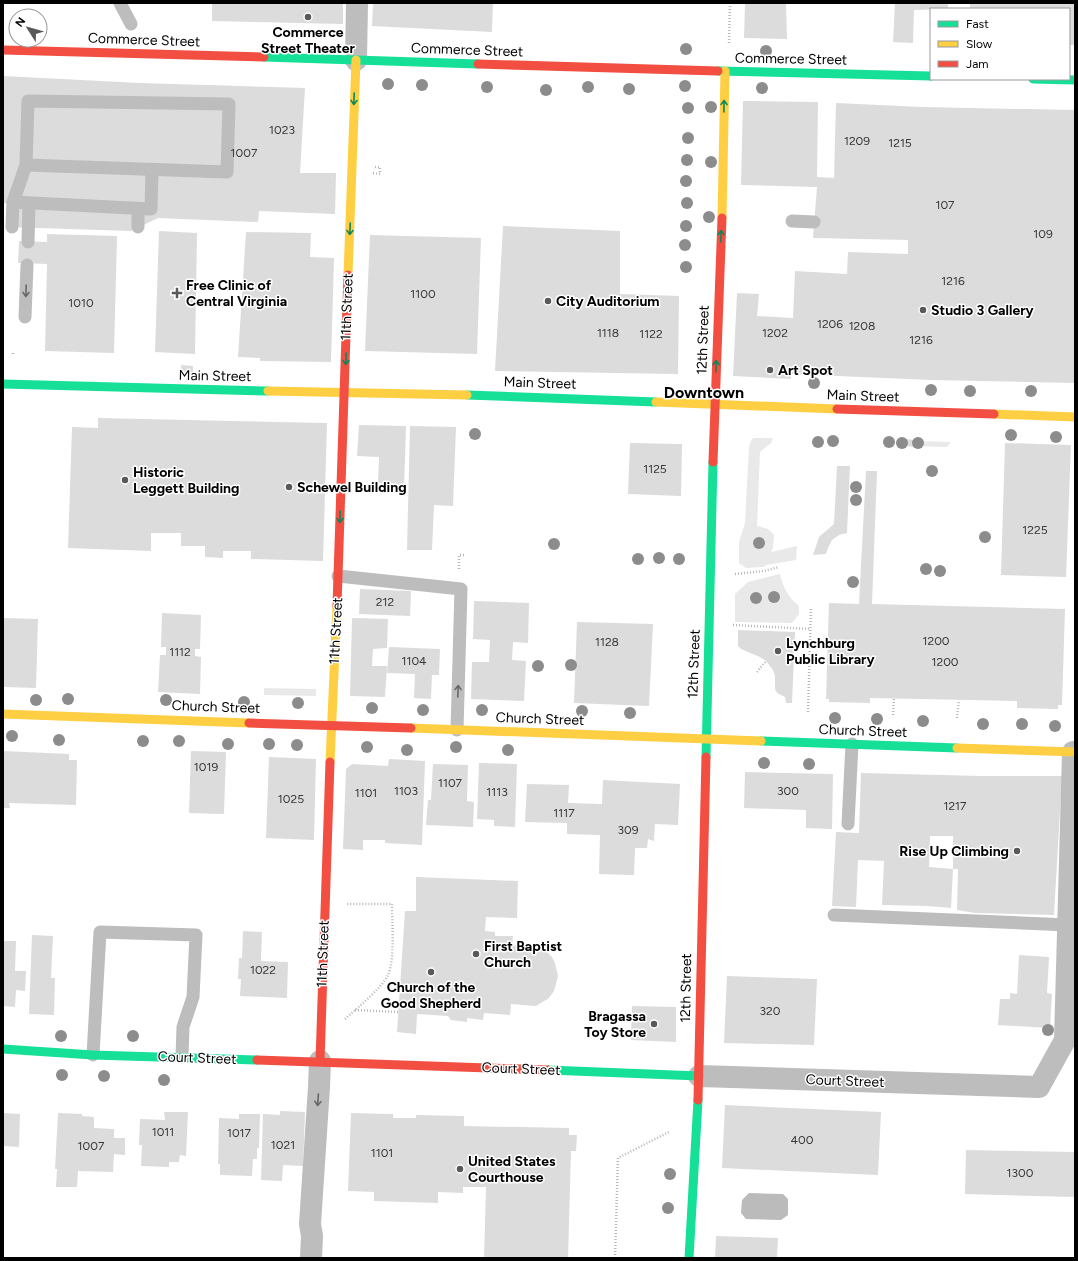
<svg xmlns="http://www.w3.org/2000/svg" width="1078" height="1261" viewBox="0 0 1078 1261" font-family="Figtree,sans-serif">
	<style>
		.green { fill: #e9e9e9 }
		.water { fill: #bbb }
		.building { fill: #dcdcdc }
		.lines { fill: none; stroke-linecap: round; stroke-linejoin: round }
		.path { stroke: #b8b8b8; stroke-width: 2.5; stroke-dasharray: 1 2; stroke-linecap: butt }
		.lane { stroke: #bdbdbd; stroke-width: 13 }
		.street { stroke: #bdbdbd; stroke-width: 22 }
		.fast { stroke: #16e098; stroke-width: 9 }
		.slow { stroke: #ffcf43; stroke-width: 9 }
		.jam { stroke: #f24e42; stroke-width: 9 }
		.tree { fill: #8c8c8c }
		.oneway { stroke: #0d865b }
		.oneway2 { stroke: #686868 }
		.poi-dot { fill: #595959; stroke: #fff; stroke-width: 1.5 }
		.labels { text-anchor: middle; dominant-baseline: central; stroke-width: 3; stroke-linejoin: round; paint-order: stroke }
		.number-label { font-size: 12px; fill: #373737 }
		.poi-label { font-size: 14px; font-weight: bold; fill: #000; stroke: #fff; text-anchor: start }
		.street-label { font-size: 14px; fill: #000; stroke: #fff }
		.quarter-label { font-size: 16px; font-weight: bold; fill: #000; stroke: #fff }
	</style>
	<rect width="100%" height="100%" fill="#fff"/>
	<g class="green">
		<path d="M755,438H773L771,443L760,452L757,526L768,529L774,535L773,548L771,552L797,546L796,560L766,565L764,567L746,568L739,563V542L745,523L749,446L752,439Z"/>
		<path d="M915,441L951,442L947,447L915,446Z"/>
		<path d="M780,574C783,587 788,597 799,606V614L792,623L735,622V594L748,582Z"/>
		<path d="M264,688L316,689V696L264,695Z"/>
	</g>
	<path class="water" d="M749,1193L783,1194L788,1199V1215L781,1220L746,1219L741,1213L742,1200Z"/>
	<g class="building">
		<path d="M212,3H343V24L212,21Z"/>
		<path d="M373,3H493L492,32L372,26Z"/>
		<path d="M745,3H786L787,39L744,38Z"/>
		<path d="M895,3H948V9L914,10L913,43L893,42Z"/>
		<path d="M970,3H1075V45H1069V9H970Z"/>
		<path d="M3,76L140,83L305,88L300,173H336L335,214L259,211L258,222L158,218L131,231L7,227L8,203H3Z"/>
		<path d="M743,101L818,102L817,177L834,178L836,103L922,107L1075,110V383L931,380L791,374V379L733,376L737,293L759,294L757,316L793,318L795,271L847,274L848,252L908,254V240L813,238L817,187L741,185Z"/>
		<path d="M503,226L620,231V294L679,296L678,374L495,371Z"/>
		<path d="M159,231L197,233L195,354L155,352Z"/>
		<path d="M246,232L311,233L310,257L334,258L331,362L260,361V358L238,357Z"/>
		<path d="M47,234L117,236L114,353L45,351L47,264L18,263L19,241L47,242Z"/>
		<path d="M370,235L481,238L477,354L365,351Z"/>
		<path d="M181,365L193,366V372H181Z"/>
		<path d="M98,418L327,423L323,561L251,559V551H223V558L205,557V546H181V533H151V551L68,548L72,427L98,428Z"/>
		<path d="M359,425L406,426L404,490H388V484L378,483L379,457L357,456Z"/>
		<path d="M410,426L456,427L453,506L434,505L432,550H407Z"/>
		<path d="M906,439L914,440V447L906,446Z"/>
		<path d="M630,443L682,444L681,496L628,494Z"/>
		<path d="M1005,443L1071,445L1066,577L1001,575Z"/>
		<path d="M837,466H850L847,533L839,535L832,540L828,548L826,554L813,555L819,537L834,524Z"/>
		<path d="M866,471H877L872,604L1065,609L1062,705H1058V709L1017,708V701L870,698V703L829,702V699H826L829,603L859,604Z"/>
		<path d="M360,589L411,591L410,616L359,614Z"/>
		<path d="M474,601L529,603L528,643L513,642L512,660L526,661L524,701L471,699L472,662H489L490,640L473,639Z"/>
		<path d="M162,613L201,615L200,649H195V656L201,657L200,694L158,692L160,655H166V647H161Z"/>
		<path d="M3,618L38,619L36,688L3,687Z"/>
		<path d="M352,618L388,619L387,648L373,649L372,666H387L385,697L350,696Z"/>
		<path d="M577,622L653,624L649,706L574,703Z"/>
		<path d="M738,630L795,632L792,703H786L785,697L777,693L775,689V676L773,670L766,661L760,657L741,649L738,646Z"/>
		<path d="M389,647L440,649L439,675H432L431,699L414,698L415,674L387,673Z"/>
		<path d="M3,751L69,754V760H77L76,805L9,803L10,808H3Z"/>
		<path d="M191,751L226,752L224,814L189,813Z"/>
		<path d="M269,757L316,759L314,840L266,838Z"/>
		<path d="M389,759L425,761L422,845L385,843V840H363V850L343,849L346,769L352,764L388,766Z"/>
		<path d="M479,763L517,764L515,827L494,826V820L477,819Z"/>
		<path d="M433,764L468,765L467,801L474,802L473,827L426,825L428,800H431Z"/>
		<path d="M745,772L833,774L832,829L806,828V810L744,808Z"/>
		<path d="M861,773L980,776H1062L1054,915L975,913L957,910L958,869H953V836H930L929,867L953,869L951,908L928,906L882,905L884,861L858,860L856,907L832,906L836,832L859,833Z"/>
		<path d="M603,780L680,784L678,825L655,824L654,841L648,839L647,848H635L634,875L599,874L600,835L567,834V823L525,822L527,784L569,785L568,803L602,804Z"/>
		<path d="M416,877L518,881L517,918L486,917L485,931L495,932V936H513L512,946L532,945L538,947L546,951L552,957L555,963L558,976L554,991L549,998L536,1006L511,1004L510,1015L484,1013L483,1020L467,1018V1022L451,1020L448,1016L417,1014L416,1034L397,1032L405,911H416Z"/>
		<path d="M243,931L262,932L261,961L288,962L287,998L240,996L241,979H238L239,958H242Z"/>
		<path d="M32,935L53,936L51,978H55L54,1015L29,1014Z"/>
		<path d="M3,941H16L15,971H26L25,991L16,990L15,1007L3,1006Z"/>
		<path d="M1019,955L1049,957L1047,993L1052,994L1050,1028L998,1025L1000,999H1010V993L1017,994Z"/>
		<path d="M727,976L817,979L814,1045L724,1043Z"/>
		<path d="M632,1006L676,1007V1042L631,1040Z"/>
		<path d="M725,1105L881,1112L878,1175L722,1168Z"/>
		<path d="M280,1111L305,1112L303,1166L283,1165L282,1181L261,1180L263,1114L280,1115Z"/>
		<path d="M164,1112H188L186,1156L180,1155L179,1162H169V1167L141,1166L142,1145H139L140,1119L165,1120Z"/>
		<path d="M3,1113L20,1114L19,1147L3,1146Z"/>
		<path d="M58,1113L82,1114V1116L94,1117V1128L114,1129V1138H125V1155L114,1154L113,1172L78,1171L77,1187H56L57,1169H55Z"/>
		<path d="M351,1113L393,1114V1118H416V1115L464,1116V1126L569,1128V1135H577L576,1151H571L568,1258H484L486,1187H463V1193L438,1192V1203L374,1201V1192L348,1191Z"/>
		<path d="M239,1114H260L259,1148H257V1159H253L252,1176L220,1175V1164H218L219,1118L239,1119Z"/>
		<path d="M966,1150L1075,1152V1197L965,1194Z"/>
		<path d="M716,1236L778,1238L777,1258H715Z"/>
	</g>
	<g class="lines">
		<g class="path">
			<path d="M729,43L730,3"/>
			<path d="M373,173L380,174V167H374"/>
			<path d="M13,354V352"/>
			<path d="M459,569V555H465"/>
			<path d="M735,574L764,571L779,567"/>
			<path d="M733,625L811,629"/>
			<path d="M757,672L766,661"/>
			<path d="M808,712L811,608"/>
			<path d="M893,715L894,698"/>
			<path d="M957,718L959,700"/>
			<path d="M355,1010L398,1012"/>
			<path d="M345,1019C357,1008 381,989 388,975C395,961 392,920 392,904H347"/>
			<path d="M615,1258L618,1158L669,1132"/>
		</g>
		<g class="lane">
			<path d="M120,3L131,24"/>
			<path d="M13,202L151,209L152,170"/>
			<path d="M138,209V227"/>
			<path d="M792,221L814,222"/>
			<path d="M12,227L13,202L26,165L28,101L229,104L227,172L26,165"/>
			<path d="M28,242L29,203"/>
			<path d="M25,317L27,265"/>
			<path d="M338,576L461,589L457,730"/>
			<path d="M848,824L852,744"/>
			<path d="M834,915L1068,925"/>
			<path d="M93,1055L100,932L196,935L193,997L183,1027L182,1057"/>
		</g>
		<g class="street">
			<path d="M356,60L357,3"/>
			<path d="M699,1076L1039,1087L1065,1040L1073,752"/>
			<path d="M311,1258L312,1236L310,1224L319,1087L320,1061"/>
		</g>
		<g class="fast">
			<path d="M264,57L478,64"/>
			<path d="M718,71L931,76"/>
			<path d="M1033,79L1075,80"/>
			<path d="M3,384L268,391"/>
			<path d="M467,395L656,402"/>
			<path d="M761,741L957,748"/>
			<path d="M706,757L713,462"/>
			<path d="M3,1049L93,1055L257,1060"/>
			<path d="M548,1070L699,1076"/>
			<path d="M689,1258L698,1100"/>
		</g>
		<g class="slow">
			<path d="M722,218L725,71"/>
			<path d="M348,275L356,60"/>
			<path d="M268,391L467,395"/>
			<path d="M656,402L837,409"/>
			<path d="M994,414L1075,417"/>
			<path d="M3,714L249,723"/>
			<path d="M411,728L761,741"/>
			<path d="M957,748L1075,752"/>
			<path d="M330,762L337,606"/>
		</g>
		<g class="jam">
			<path d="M3,50L264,57"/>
			<path d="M478,64L718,71"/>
			<path d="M837,409L994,414"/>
			<path d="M713,462L722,218"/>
			<path d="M337,606L348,275"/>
			<path d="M249,723L411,728"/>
			<path d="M257,1060L548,1070"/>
			<path d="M320,1061L330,762"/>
			<path d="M698,1100L706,757"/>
		</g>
	</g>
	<g class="tree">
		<circle cx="686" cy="49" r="6"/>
		<circle cx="766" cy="51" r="6"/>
		<circle cx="388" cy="84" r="6"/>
		<circle cx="422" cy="85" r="6"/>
		<circle cx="685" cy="86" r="6"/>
		<circle cx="487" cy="87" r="6"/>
		<circle cx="588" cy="87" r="6"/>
		<circle cx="762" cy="88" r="6"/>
		<circle cx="629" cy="89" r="6"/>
		<circle cx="546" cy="90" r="6"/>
		<circle cx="711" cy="107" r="6"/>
		<circle cx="688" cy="108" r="6"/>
		<circle cx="688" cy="138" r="6"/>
		<circle cx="687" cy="160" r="6"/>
		<circle cx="711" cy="162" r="6"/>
		<circle cx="686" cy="181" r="6"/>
		<circle cx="687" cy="203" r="6"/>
		<circle cx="709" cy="217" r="6"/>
		<circle cx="686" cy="226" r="6"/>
		<circle cx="685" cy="245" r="6"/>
		<circle cx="686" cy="267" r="6"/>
		<circle cx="814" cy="383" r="6"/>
		<circle cx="931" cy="390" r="6"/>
		<circle cx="970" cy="391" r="6"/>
		<circle cx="1031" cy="391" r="6"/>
		<circle cx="475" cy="434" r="6"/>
		<circle cx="1011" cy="435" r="6"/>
		<circle cx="1056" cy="437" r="6"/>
		<circle cx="833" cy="441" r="6"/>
		<circle cx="818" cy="442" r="6"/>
		<circle cx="889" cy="442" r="6"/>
		<circle cx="902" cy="443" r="6"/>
		<circle cx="918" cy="443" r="6"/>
		<circle cx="932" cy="471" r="6"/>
		<circle cx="856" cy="487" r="6"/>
		<circle cx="856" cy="500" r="6"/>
		<circle cx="985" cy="537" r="6"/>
		<circle cx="759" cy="543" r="6"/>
		<circle cx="554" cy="544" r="6"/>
		<circle cx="659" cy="558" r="6"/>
		<circle cx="638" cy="559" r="6"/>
		<circle cx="679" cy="559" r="6"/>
		<circle cx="926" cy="569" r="6"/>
		<circle cx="940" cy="571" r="6"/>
		<circle cx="853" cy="582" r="6"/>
		<circle cx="774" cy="597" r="6"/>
		<circle cx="756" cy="598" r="6"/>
		<circle cx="571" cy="665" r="6"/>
		<circle cx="538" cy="666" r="6"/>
		<circle cx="68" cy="699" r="6"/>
		<circle cx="36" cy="700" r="6"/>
		<circle cx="166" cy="700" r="6"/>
		<circle cx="244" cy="702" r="6"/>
		<circle cx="298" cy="703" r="6"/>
		<circle cx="372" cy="708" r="6"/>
		<circle cx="423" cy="710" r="6"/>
		<circle cx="482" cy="710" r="6"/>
		<circle cx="582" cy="711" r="6"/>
		<circle cx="630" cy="713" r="6"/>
		<circle cx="835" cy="718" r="6"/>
		<circle cx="877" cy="719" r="6"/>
		<circle cx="923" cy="721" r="6"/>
		<circle cx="983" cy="724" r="6"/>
		<circle cx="1022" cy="724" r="6"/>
		<circle cx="1055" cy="726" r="6"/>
		<circle cx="12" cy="736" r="6"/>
		<circle cx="59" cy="740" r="6"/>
		<circle cx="143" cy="741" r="6"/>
		<circle cx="179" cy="741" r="6"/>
		<circle cx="228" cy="744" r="6"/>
		<circle cx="269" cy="744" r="6"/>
		<circle cx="297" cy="745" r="6"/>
		<circle cx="367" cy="747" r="6"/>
		<circle cx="456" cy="747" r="6"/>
		<circle cx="407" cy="750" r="6"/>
		<circle cx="508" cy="750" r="6"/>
		<circle cx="764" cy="763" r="6"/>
		<circle cx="809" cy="764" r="6"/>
		<circle cx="1048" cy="1030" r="6"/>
		<circle cx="61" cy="1036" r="6"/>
		<circle cx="133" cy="1036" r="6"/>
		<circle cx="62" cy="1075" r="6"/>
		<circle cx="104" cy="1076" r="6"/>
		<circle cx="164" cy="1080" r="6"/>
		<circle cx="670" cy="1174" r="6"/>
		<circle cx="668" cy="1208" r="6"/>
	</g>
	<defs><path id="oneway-shaft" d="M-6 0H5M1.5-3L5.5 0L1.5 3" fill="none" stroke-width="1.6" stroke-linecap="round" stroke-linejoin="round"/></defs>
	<g class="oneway">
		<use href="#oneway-shaft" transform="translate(354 99) rotate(92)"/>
		<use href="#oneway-shaft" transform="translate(724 106) rotate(-89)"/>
		<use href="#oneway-shaft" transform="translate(350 229) rotate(92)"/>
		<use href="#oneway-shaft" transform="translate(721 236) rotate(-88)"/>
		<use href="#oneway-shaft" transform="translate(346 359) rotate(92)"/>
		<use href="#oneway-shaft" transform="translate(716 366) rotate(-88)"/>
		<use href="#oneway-shaft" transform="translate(340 517) rotate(92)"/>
	</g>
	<g class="oneway2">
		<use href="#oneway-shaft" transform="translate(26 291) rotate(92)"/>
		<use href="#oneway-shaft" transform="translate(458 691) rotate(-88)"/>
		<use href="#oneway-shaft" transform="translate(318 1100) rotate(94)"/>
	</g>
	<g class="poi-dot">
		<circle cx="308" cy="17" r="4"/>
		<path d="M175 287h4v4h4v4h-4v4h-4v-4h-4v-4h4z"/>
		<circle cx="548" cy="301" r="4"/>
		<circle cx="923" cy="310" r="4"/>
		<circle cx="770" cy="370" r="4"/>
		<circle cx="125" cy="480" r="4"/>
		<circle cx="289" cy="487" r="4"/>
		<circle cx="778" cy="651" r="4"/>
		<circle cx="1017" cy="851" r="4"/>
		<circle cx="476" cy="954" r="4"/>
		<circle cx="431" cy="972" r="4"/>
		<circle cx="654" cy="1024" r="4"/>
		<circle cx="460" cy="1169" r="4"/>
	</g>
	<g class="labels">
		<g class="number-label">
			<text x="282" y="130">1023</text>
			<text x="857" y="141">1209</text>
			<text x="900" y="143">1215</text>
			<text x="244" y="153">1007</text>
			<text x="945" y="205">107</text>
			<text x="1043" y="234">109</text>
			<text x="953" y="281">1216</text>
			<text x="423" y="294">1100</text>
			<text x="81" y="303">1010</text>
			<text x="830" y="324">1206</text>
			<text x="862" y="326">1208</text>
			<text x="608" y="333">1118</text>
			<text x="775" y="333">1202</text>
			<text x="651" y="334">1122</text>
			<text x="921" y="340">1216</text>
			<text x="655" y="469">1125</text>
			<text x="1035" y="530">1225</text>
			<text x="385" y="602">212</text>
			<text x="936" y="641">1200</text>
			<text x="607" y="642">1128</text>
			<text x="180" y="652">1112</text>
			<text x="414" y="661">1104</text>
			<text x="945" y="662">1200</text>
			<text x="206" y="767">1019</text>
			<text x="450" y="783">1107</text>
			<text x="406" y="791">1103</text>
			<text x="788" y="791">300</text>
			<text x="497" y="792">1113</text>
			<text x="366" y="793">1101</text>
			<text x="291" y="799">1025</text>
			<text x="955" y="806">1217</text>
			<text x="564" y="813">1117</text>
			<text x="628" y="830">309</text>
			<text x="263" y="970">1022</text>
			<text x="770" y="1011">320</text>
			<text x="163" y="1132">1011</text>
			<text x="239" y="1133">1017</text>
			<text x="802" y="1140">400</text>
			<text x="283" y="1145">1021</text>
			<text x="91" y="1146">1007</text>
			<text x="382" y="1153">1101</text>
			<text x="1020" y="1173">1300</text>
		</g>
		<g class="poi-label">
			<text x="308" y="32" text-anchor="middle">Commerce<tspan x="308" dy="16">Street Theater</tspan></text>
			<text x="186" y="285">Free Clinic of<tspan x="186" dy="16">Central Virginia</tspan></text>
			<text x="556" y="301">City Auditorium</text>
			<text x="931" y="310">Studio 3 Gallery</text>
			<text x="778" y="370">Art Spot</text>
			<text x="133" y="472">Historic<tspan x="133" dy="16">Leggett Building</tspan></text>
			<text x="297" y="487">Schewel Building</text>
			<text x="786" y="643">Lynchburg<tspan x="786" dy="16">Public Library</tspan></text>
			<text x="1009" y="851" text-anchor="end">Rise Up Climbing</text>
			<text x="484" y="946">First Baptist<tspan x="484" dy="16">Church</tspan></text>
			<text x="431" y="987" text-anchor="middle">Church of the<tspan x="431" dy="16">Good Shepherd</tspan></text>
			<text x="646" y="1016" text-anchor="end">Bragassa<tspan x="646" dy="16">Toy Store</tspan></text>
			<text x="468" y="1161">United States<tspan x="468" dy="16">Courthouse</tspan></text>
		</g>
		<g class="street-label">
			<text transform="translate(144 40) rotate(2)">Commerce Street</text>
			<text transform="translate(467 50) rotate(2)">Commerce Street</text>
			<text transform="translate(791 59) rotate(1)">Commerce Street</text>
			<text transform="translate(347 307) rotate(-88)">11th Street</text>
			<text transform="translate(703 340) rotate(-88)">12th Street</text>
			<text transform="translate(215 376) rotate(1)">Main Street</text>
			<text transform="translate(540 383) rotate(2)">Main Street</text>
			<text transform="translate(863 396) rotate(2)">Main Street</text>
			<text transform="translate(336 631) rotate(-87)">11th Street</text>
			<text transform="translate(694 664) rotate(-88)">12th Street</text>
			<text transform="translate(216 707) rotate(2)">Church Street</text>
			<text transform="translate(540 719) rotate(2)">Church Street</text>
			<text transform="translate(863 731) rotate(2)">Church Street</text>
			<text transform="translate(323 954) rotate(-88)">11th Street</text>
			<text transform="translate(686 988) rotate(-89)">12th Street</text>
			<text transform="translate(197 1058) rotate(2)">Court Street</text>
			<text transform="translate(521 1069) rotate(2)">Court Street</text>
			<text transform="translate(845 1081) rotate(2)">Court Street</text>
		</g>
		<g class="quarter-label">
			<text x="704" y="392">Downtown</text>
		</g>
	</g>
	<rect width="1078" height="1261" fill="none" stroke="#000000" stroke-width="8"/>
	<rect x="930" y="8" width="140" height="72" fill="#ffffff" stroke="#999999"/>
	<rect x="938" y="21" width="20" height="6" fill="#16e098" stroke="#999999"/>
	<text x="966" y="28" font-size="12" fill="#000000">Fast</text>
	<rect x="938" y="41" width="20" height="6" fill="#ffcf43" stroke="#999999"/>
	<text x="966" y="48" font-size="12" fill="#000000">Slow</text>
	<rect x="938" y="61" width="20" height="6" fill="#f24e42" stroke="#999999"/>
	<text x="966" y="68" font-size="12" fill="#000000">Jam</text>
	<g transform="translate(28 28) rotate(307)"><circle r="19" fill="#ffffff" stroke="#999999"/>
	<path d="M0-3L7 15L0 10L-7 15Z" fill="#595959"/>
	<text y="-6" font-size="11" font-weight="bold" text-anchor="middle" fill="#000000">N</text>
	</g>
</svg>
